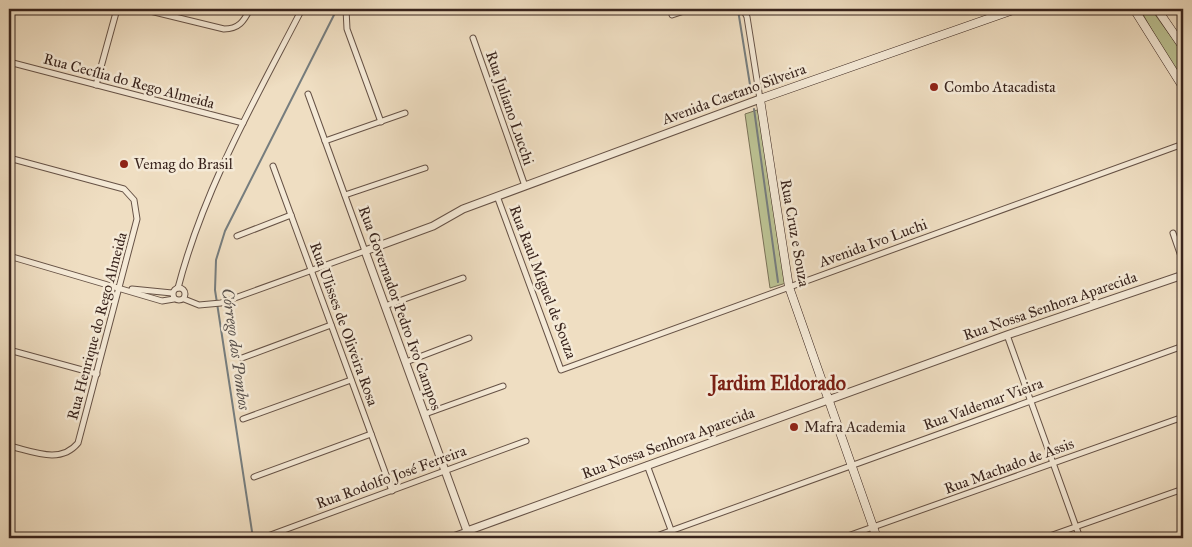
<svg xmlns="http://www.w3.org/2000/svg" width="1192" height="547" viewBox="0 0 1192 547" font-family="'IM FELL Great Primer',serif">
	<style>
		.green { fill: #bbc192; stroke: #7a7258 }
		.lines { fill: none; stroke-linecap: round; stroke-linejoin: round }
		.stream { stroke: #767d7e; stroke-width: 2 }
		.minor-casing { stroke: #665246; stroke-width: 7 }
		.tertiary-casing { stroke: #665246; stroke-width: 9 }
		.secondary-casing { stroke: #39241d; stroke-width: 9 }
		.minor { stroke: #f5ead7; stroke-width: 5 }
		.tertiary { stroke: #f5ead7; stroke-width: 7 }
		.secondary { stroke: #f5ead7; stroke-width: 8 }
		.poi-dot { fill: #8f2418; stroke: #f5ead7; stroke-width: 2 }
		.labels { text-anchor: middle; dominant-baseline: central; stroke-width: 5; stroke-linejoin: round; paint-order: stroke }
		.street-label { font-size: 15px; fill: #39241d; stroke: #f5ead7 }
		.poi-label { font-size: 15px; fill: #39241d; stroke: #f5ead7; text-anchor: start }
		.water-label { font-size: 16px; font-style: italic; fill: #58514d; stroke: #f5ead7 }
		.district-label { font-size: 20px; font-weight: bold; fill: #7a1f14; stroke: #f5ead7 }
	</style>
	<rect width="100%" height="100%" fill="#efdec2"/>
	<filter id="stains"><feTurbulence type="fractalNoise" baseFrequency=".004" numOctaves="4"/><feColorMatrix values="0 0 0 0 .2 0 0 0 0 .09 0 0 0 0 .02 0 0 0 .5 -.17"/></filter>
	<radialGradient id="worn" r=".72"><stop offset=".6" stop-color="#630" stop-opacity="0"/><stop offset="1" stop-color="#630" stop-opacity=".3"/></radialGradient>
	<g class="green">
		<path d="M1140,9H1151L1183,53V67L1177,75Z"/>
		<path d="M757,110L759,114L786,283L770,288L745,114Z"/>
	</g>
	<g class="lines">
		<g class="stream">
			<path d="M738,10L751,91"/>
			<path d="M754,109L778,282"/>
			<path d="M253,538L215,290L216,260L225,231L337,9"/>
		</g>
		<g class="minor-casing">
			<g id="minor">
				<path d="M142,9L224,29C239,29 244,21 250,9"/>
				<path d="M346,9L347,29L381,122"/>
				<path d="M743,9L747,17L760,99"/>
				<path d="M672,15L690,9"/>
				<path d="M9,19L11,9"/>
				<path d="M473,38L525,186"/>
				<path d="M9,62L243,123"/>
				<path d="M96,85L117,9"/>
				<path d="M325,141L405,113"/>
				<path d="M9,158L124,189L134,200L137,219L78,443C60,465 32,451 9,446"/>
				<path d="M273,166L392,491"/>
				<path d="M345,195L425,168"/>
				<path d="M497,196L561,370L1183,144"/>
				<path d="M1173,233L1183,262"/>
				<path d="M237,236L291,215"/>
				<path d="M9,256L162,301L174,299"/>
				<circle cx="179" cy="294" r="6"/>
				<path d="M178,288C204,188 255,100 302,9"/>
				<path d="M132,289L172,293"/>
				<path d="M184,299L199,305L221,303L365,251L308,94"/>
				<path d="M385,306L463,278"/>
				<path d="M1007,335L1080,538"/>
				<path d="M9,350L97,374"/>
				<path d="M242,358L331,325"/>
				<path d="M406,362L469,338"/>
				<path d="M425,414L503,386"/>
				<path d="M243,419L351,380"/>
				<path d="M647,465L674,538"/>
				<path d="M254,477L371,434"/>
				<path d="M265,537L526,441"/>
				<path d="M447,538L467,531L470,538"/>
				<path d="M651,538L1183,346"/>
				<path d="M842,538L1183,417"/>
				<path d="M1044,538L1183,489"/>
			</g>
		</g>
		<g class="tertiary-casing">
			<path id="tertiary" d="M760,99L463,209L433,226L365,251L467,531L1007,335L1183,275"/>
		</g>
		<g class="secondary-casing">
			<g id="secondary">
				<path d="M1134,9L1183,87"/>
				<path d="M1157,9L1183,47"/>
				<path d="M877,538L789,287L760,99L1016,9"/>
			</g>
		</g>
		<use href="#minor" class="minor"/>
		<use href="#tertiary" class="tertiary"/>
		<use href="#secondary" class="secondary"/>
	</g>
	<g class="poi-dot">
		<circle cx="934" cy="87" r="5"/>
		<circle cx="124" cy="164" r="5"/>
		<circle cx="794" cy="427" r="5"/>
	</g>
	<g class="labels">
		<g class="street-label">
			<text transform="translate(129 81) rotate(15)">Rua Cecília do Rego Almeida</text>
			<text transform="translate(734 94) rotate(-20)">Avenida Caetano Silveira</text>
			<text transform="translate(510 108) rotate(71)">Rua Juliano Lucchi</text>
			<text transform="translate(795 233) rotate(80)">Rua Cruz e Souza</text>
			<text transform="translate(873 243) rotate(-20)">Avenida Ivo Luchi</text>
			<text transform="translate(543 282) rotate(69)">Rua Raul Miguel de Souza</text>
			<text transform="translate(1050 306) rotate(-19)">Rua Nossa Senhora Aparecida</text>
			<text transform="translate(400 308) rotate(70)">Rua Governador Pedro Ivo Campos</text>
			<text transform="translate(344 324) rotate(70)">Rua Ulisses de Oliveira Rosa</text>
			<text transform="translate(97 326) rotate(-75)">Rua Henrique do Rego Almeida</text>
			<text transform="translate(983 404) rotate(-20)">Rua Valdemar Vieira</text>
			<text transform="translate(668 443) rotate(-20)">Rua Nossa Senhora Aparecida</text>
			<text transform="translate(1009 466) rotate(-20)">Rua Machado de Assis</text>
			<text transform="translate(391 477) rotate(-20)">Rua Rodolfo José Ferreira</text>
		</g>
		<g class="poi-label">
			<text x="944" y="87">Combo Atacadista</text>
			<text x="134" y="164">Vemag do Brasil</text>
			<text x="804" y="427">Mafra Academia</text>
		</g>
		<g class="water-label">
			<text transform="translate(236 349) rotate(82)">Córrego dos Pombos</text>
		</g>
		<g class="district-label">
			<text x="778" y="383">Jardim Eldorado</text>
		</g>
	</g>
	<rect width="1192" height="547" fill="none" stroke="#efdec2" stroke-width="30"/>
	<rect x="10" y="10" width="1172" height="527" fill="none" stroke="#39241d" stroke-width="2.5"/>
	<rect x="15" y="15" width="1162" height="517" fill="none" stroke="#39241d"/>
	<rect width="100%" height="100%" filter="url(#stains)"/>
	<rect width="100%" height="100%" fill="url(#worn)"/>
</svg>
